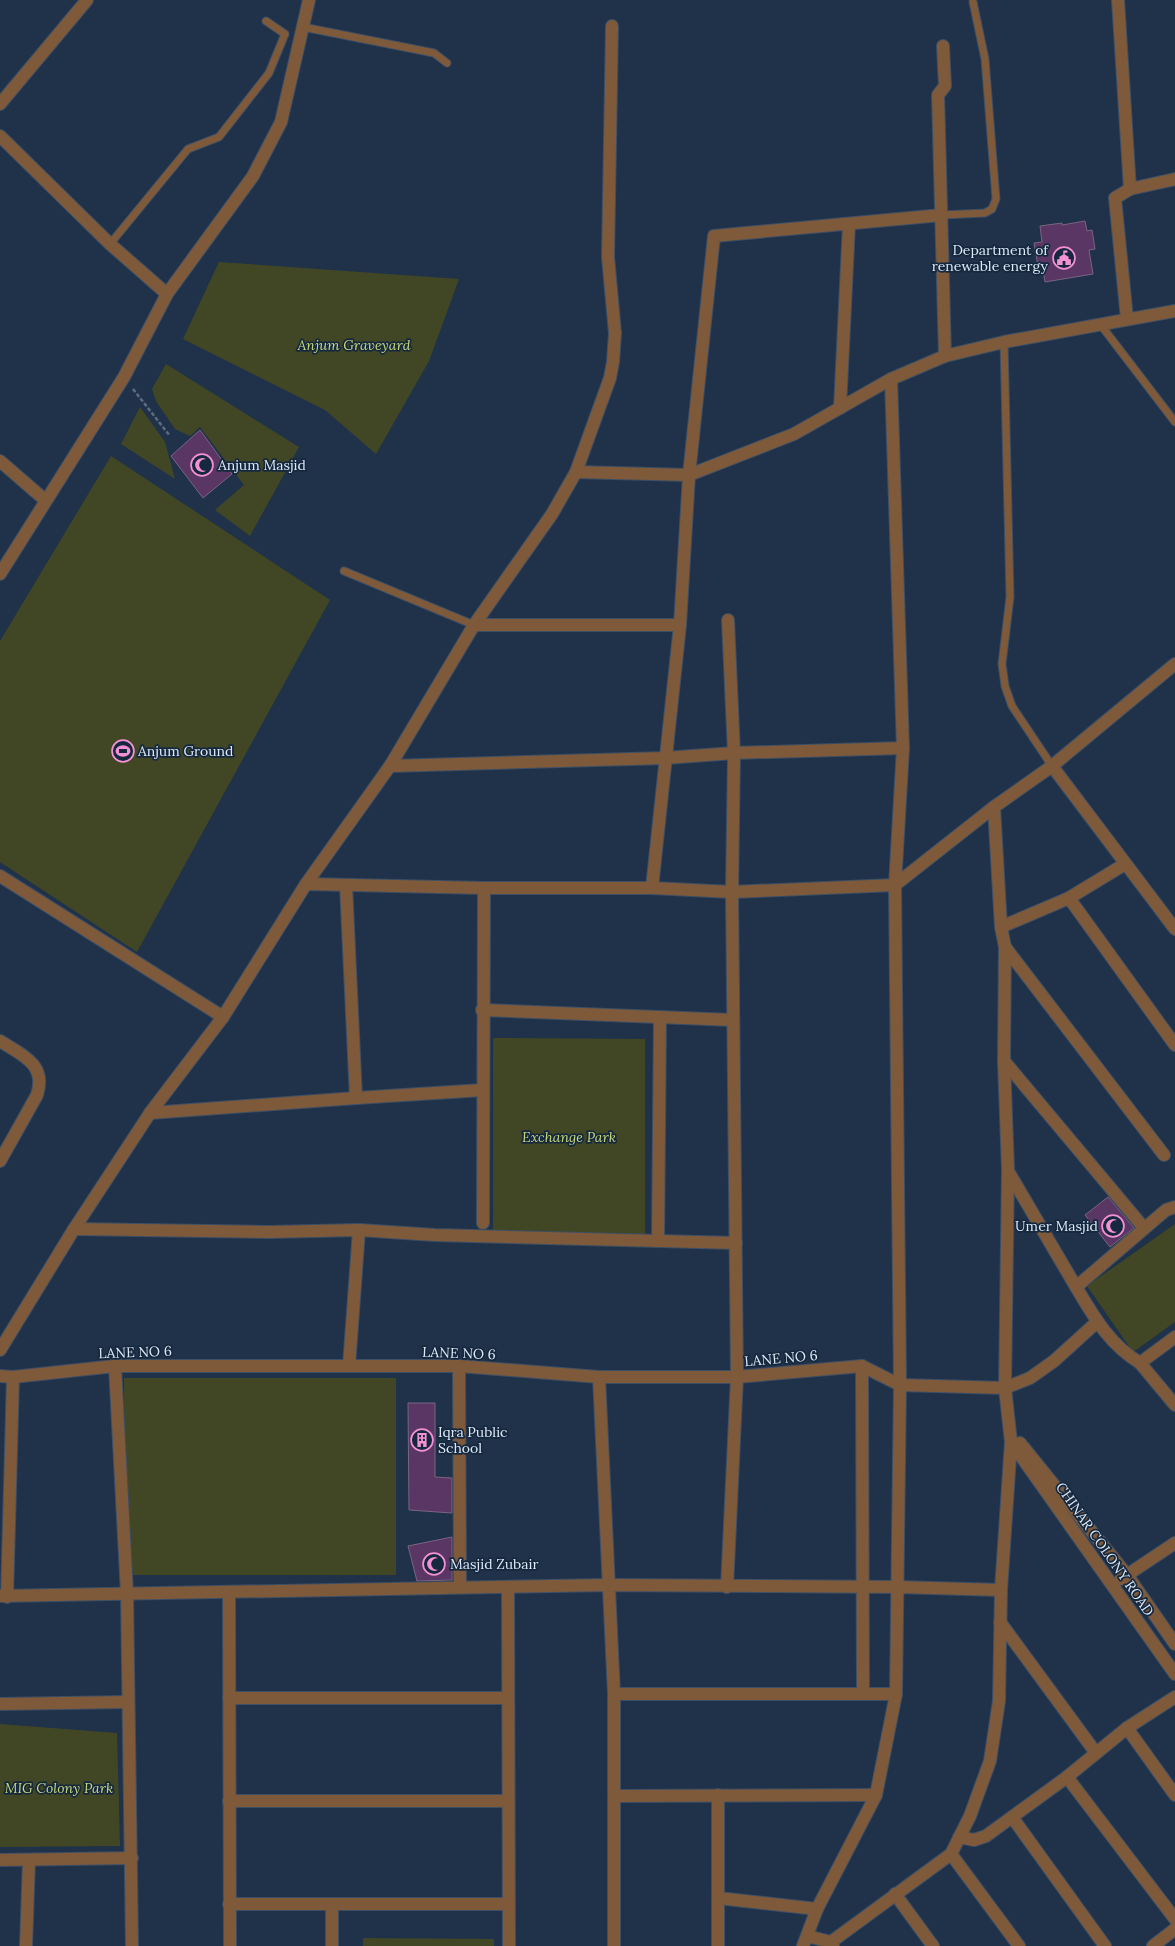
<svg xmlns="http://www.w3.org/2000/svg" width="1175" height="1946" viewBox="0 0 1175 1946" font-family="Lora,serif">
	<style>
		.green { fill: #414725 }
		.building { fill: #593664; stroke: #7a6580 }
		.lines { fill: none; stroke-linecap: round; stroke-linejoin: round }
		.lane-casing { stroke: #3d4f65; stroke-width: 9 }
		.street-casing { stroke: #3d4f65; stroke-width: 14 }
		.path { stroke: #5b6c80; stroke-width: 2.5; stroke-dasharray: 4 2; stroke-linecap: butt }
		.lane { stroke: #7e5a3b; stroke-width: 7 }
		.street { stroke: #7e5a3b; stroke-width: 12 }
		.labels { text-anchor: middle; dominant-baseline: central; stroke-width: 3.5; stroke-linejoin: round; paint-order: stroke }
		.poi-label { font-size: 14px; fill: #dde9f8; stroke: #16283e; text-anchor: start }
		.park-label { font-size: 14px; font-style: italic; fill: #c6d77d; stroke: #16283e }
		.street-label { font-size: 14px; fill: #dde9f8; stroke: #16283e }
	</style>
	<rect width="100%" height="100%" fill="#1f3249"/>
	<g class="green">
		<path d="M219,262L459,279L429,361L376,454L325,410L183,339Z"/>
		<path d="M166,364L299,447L250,536L215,510L244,485L200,427L190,436L175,429L156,401L152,389Z"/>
		<path d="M140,407L165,442L175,479L121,444Z"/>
		<path d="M111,456L330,600L137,952L0,862V641Z"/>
		<path d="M493,1038L645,1039V1235H493Z"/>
		<path d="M1175,1224V1322L1133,1352L1087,1286Z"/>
		<path d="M124,1378H396V1575H125Z"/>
		<path d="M0,1724L117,1733L120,1846L0,1847Z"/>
		<path d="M363,1938L494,1939V1946H363Z"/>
	</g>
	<g class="building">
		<path d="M1085,221L1087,231L1092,230L1095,249L1089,250L1093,274L1045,282L1042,265L1038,266L1034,243L1042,242L1040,226L1062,223V225Z"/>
		<path d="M200,430L232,474L203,498L171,456Z"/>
		<path d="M1108,1197L1134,1228L1110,1247L1085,1215Z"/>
		<path d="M408,1403H435V1477L452,1478V1513L409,1510Z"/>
		<path d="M452,1537V1580L417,1581L408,1546Z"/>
	</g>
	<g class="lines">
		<g class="lane-casing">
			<g id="lane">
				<path d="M303,27L434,53L447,63"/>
				<path d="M942,215L985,213L992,209L996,199L985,59L973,2"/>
				<path d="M110,244L188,149L219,137L269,73L285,34L266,21"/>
				<path d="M1100,324L1175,422"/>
				<path d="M1004,342L1010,597L1002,664L1005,686L1012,706L1052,766"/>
				<path d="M344,571L474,625"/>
			</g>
		</g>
		<g class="street-casing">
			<g id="street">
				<path d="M1118,0L1130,189"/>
				<path d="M943,46L945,86L938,95L945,356"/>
				<path d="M0,104L87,0"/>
				<path d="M0,136L110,244L167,294L124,377L0,574"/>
				<path d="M167,294L253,176L281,122L309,0"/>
				<path d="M1127,319L1115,198L1130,189L1175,179"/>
				<path d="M840,408L849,224"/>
				<path d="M0,461L45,500"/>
				<path d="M576,472L610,378L613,362L615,333L608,257L612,26"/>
				<path d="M474,625H680"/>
				<path d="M390,766L665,758L734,753L903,748"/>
				<path d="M1052,766L1175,929"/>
				<path d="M0,876L223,1017"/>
				<path d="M306,884L484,888H652L732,892L895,885L994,807L1052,766L1175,664"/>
				<path d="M346,885L356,1098"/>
				<path d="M652,888L680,625L689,475L714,236L942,215"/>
				<path d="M1069,898L1175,1045"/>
				<path d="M1001,927L1069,898L1125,864"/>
				<path d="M1005,947L1164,1155"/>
				<path d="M482,1010L733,1020"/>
				<path d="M0,1041C22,1055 47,1064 37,1095L0,1161"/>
				<path d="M1004,1061L1144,1228"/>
				<path d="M150,1113L356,1098L483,1090"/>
				<path d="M1008,1171L1076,1287"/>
				<path d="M1175,1207L1166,1210L1076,1287C1094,1317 1109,1344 1140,1363L1175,1337"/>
				<path d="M483,1223L484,888"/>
				<path d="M74,1229L269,1232L359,1230L435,1235L736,1243"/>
				<path d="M658,1241L660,1017"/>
				<path d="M0,1350L74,1229L150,1113L223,1017L306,884L390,766L474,625L552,514L576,472L689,475L794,434L891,379L945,356L1004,342L1175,311"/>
				<path d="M1140,1363L1175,1405"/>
				<path d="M115,1366L127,1594L132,1946"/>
				<path d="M349,1366L359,1230"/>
				<path d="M459,1366L460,1587"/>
				<path d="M862,1366L863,1694"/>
				<path d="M0,1376L13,1377L115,1366H459L599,1377H737L862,1366L900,1385L1005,1388L1030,1378L1054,1361L1097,1322"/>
				<path d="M599,1377L614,1694V1946"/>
				<path d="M1011,1442L1175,1674"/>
				<path d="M1020,1443L1127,1575L1175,1644"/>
				<path d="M1121,1579L1175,1543"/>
				<path d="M508,1587L509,1946"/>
				<path d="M727,1587L737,1377L732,892L734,753L728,620"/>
				<path d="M229,1592L230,1946"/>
				<path d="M0,1596L608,1585L897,1587L1001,1590"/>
				<path d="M7,1597L13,1377"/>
				<path d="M1000,1622L1096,1753"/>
				<path d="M614,1694H896"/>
				<path d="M229,1698H508"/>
				<path d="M0,1704L127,1702"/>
				<path d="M1127,1728L1175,1795"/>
				<path d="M1067,1777L1175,1919"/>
				<path d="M718,1795V1946"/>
				<path d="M614,1796L876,1795"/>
				<path d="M229,1801H508"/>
				<path d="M1012,1817L1105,1946"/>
				<path d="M959,1837L974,1840L986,1836L1067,1777L1127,1728L1175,1697"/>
				<path d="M951,1854L1019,1946"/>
				<path d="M0,1860L132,1858"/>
				<path d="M895,1894L933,1946"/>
				<path d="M718,1898L817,1909"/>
				<path d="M229,1904H509"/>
				<path d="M332,1904V1946"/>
				<path d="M807,1936L831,1942L833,1946"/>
				<path d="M831,1942L951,1854L970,1816L990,1761L999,1701L1001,1590L1011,1442L1005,1388L1008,1170L1004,1061L1005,947L1001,927L994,807"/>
				<path d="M26,1946L29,1860"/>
				<path d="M803,1946L817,1909L876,1795L896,1694L900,1385L895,885L903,748L891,379"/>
				<path d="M1153,1946L1175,1929"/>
			</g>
		</g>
		<path class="path" d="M133,389L170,436"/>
		<use href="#lane" class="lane"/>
		<use href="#street" class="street"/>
	</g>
	<defs>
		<g id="civic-ring" transform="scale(1.15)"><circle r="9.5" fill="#16283e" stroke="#f491d4" stroke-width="1.5"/><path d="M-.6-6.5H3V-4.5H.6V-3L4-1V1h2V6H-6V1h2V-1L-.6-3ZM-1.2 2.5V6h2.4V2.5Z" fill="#f491d4"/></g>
		<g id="mosque-ring" transform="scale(1.15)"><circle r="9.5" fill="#16283e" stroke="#f491d4" stroke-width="1.5"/><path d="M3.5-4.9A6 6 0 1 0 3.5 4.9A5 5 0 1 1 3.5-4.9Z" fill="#f491d4"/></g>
		<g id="stadium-ring" transform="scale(1.15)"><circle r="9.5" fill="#16283e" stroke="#f491d4" stroke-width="1.5"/><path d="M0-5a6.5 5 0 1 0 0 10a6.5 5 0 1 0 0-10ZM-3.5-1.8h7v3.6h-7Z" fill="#f491d4"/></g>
		<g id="building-ring" transform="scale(1.15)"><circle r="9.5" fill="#16283e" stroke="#f491d4" stroke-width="1.5"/><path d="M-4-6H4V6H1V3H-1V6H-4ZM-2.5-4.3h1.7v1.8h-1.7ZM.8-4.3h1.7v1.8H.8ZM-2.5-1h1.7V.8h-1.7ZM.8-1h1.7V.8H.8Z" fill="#f491d4"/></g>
	</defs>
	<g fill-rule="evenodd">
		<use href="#civic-ring" x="1064" y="258"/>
		<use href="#mosque-ring" x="202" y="465"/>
		<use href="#stadium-ring" x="123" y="751"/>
		<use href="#mosque-ring" x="1113" y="1226"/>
		<use href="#building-ring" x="422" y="1440"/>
		<use href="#mosque-ring" x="434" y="1564"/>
	</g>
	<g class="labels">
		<g class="poi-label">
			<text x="1048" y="250" text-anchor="end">Department of<tspan x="1048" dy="16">renewable energy</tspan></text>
			<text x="218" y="465">Anjum Masjid</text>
			<text x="138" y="751">Anjum Ground</text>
			<text x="1098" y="1226" text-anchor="end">Umer Masjid</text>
			<text x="438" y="1432">Iqra Public<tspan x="438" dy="16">School</tspan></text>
			<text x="450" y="1564">Masjid Zubair</text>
		</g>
		<g class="park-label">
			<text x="354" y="345">Anjum Graveyard</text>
			<text x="569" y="1137">Exchange Park</text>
			<text x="59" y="1788">MIG Colony Park</text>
		</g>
		<g class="street-label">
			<text transform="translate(135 1352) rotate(-2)">LANE NO 6</text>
			<text transform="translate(459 1353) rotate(2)">LANE NO 6</text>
			<text transform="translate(781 1358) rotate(-5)">LANE NO 6</text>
			<text transform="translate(1105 1549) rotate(55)">CHINAR COLONY ROAD</text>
		</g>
	</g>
</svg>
